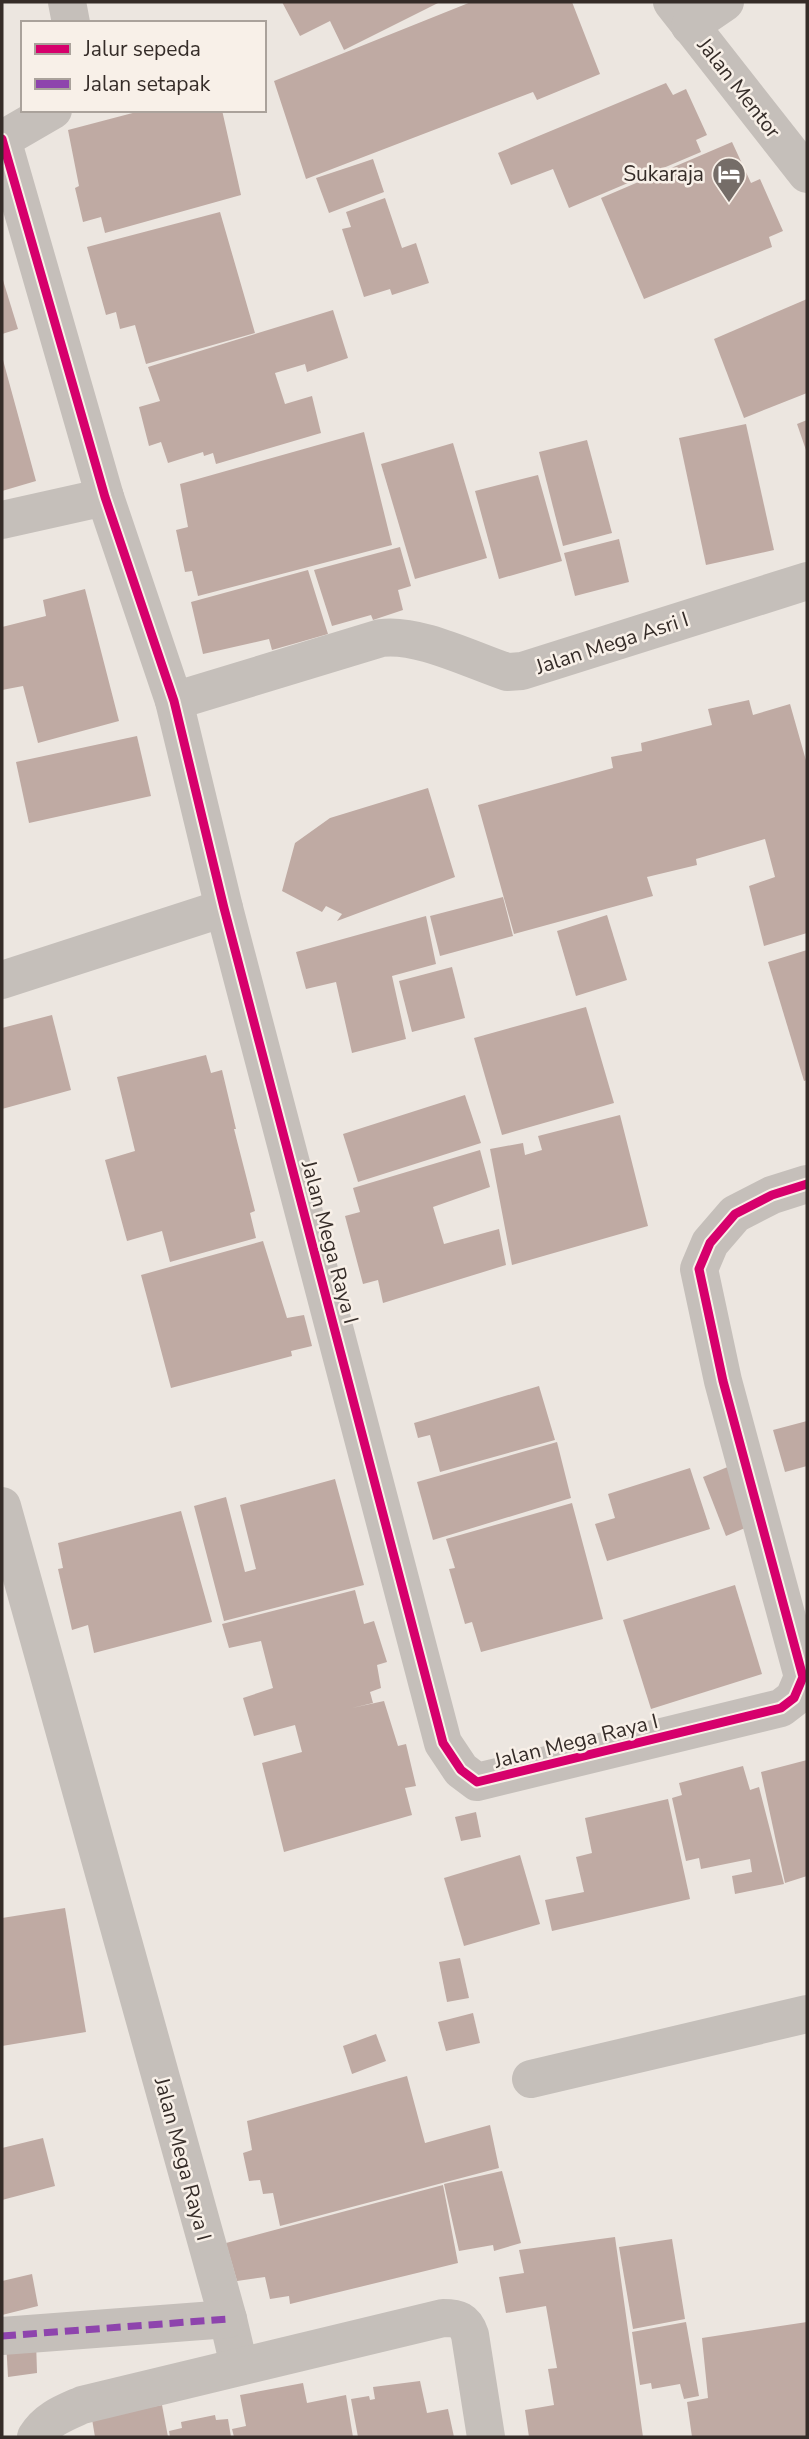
<svg xmlns="http://www.w3.org/2000/svg" width="809" height="2439" viewBox="0 0 809 2439" font-family="'Nunito Sans',sans-serif">
	<style>
		.building { fill: #bfaaa3 }
		.lines { fill: none; stroke-linecap: round; stroke-linejoin: round }
		.minor { stroke: #c5bfba; stroke-width: 38 }
		.quiet { stroke: #8e44ad; stroke-width: 7; stroke-dasharray: 14 7; stroke-linecap: butt }
		.cycleway-casing { stroke: #f8f0e8; stroke-width: 13 }
		.cycleway { stroke: #d6006c; stroke-width: 9 }
		.labels { text-anchor: middle; dominant-baseline: central; stroke-width: 5; stroke-linejoin: round; paint-order: stroke }
		.street-label { font-size: 21px; fill: #352c28; stroke: #f8f0e8 }
		.poi-label { font-size: 21px; fill: #352c28; stroke: #f8f0e8; text-anchor: end }
	</style>
	<rect width="100%" height="100%" fill="#ece6e0"/>
	<g class="building">
		<path d="M282,2H440L344,50L330,21L300,36Z"/>
		<path d="M471,2H572L600,74L537,100L533,92L306,179L274,81Z"/>
		<path d="M666,83L673,95L686,89L707,135L696,140L701,152L569,208L553,169L511,185L498,153Z"/>
		<path d="M144,110H222L241,195L105,233L101,217L83,222L75,188L79,186L68,130Z"/>
		<path d="M732,142L751,183L760,179L783,231L769,237L772,247L644,299L601,198Z"/>
		<path d="M373,159L384,192L329,213L316,178Z"/>
		<path d="M385,198L402,248L416,243L429,283L392,295L390,289L364,297L342,229L351,227L346,212Z"/>
		<path d="M220,212L255,333L146,364L135,325L120,329L116,312L106,315L87,247Z"/>
		<path d="M2,277L18,329L2,334Z"/>
		<path d="M807,299V393L744,418L714,339Z"/>
		<path d="M333,310L348,358L307,372L305,364L275,373L285,404L312,396L321,433L216,464L213,453L204,456L203,452L168,463L161,442L149,446L139,407L160,401L148,367Z"/>
		<path d="M3,360L36,481L2,491V361Z"/>
		<path d="M807,420V453L797,424Z"/>
		<path d="M746,424L774,550L706,565L679,438Z"/>
		<path d="M364,432L392,545L198,596L192,571L185,572L176,530L188,527L180,484Z"/>
		<path d="M587,440L612,533L563,546L539,452Z"/>
		<path d="M453,443L487,558L415,579L381,464Z"/>
		<path d="M538,475L562,561L499,579L475,491Z"/>
		<path d="M619,539L629,582L575,596L564,553Z"/>
		<path d="M400,547L411,586L398,590L403,610L373,620L371,615L332,626L314,570Z"/>
		<path d="M308,570L328,634L272,650L269,639L203,654L191,602Z"/>
		<path d="M85,589L119,721L38,743L23,686L2,690V627L46,616L43,600Z"/>
		<path d="M749,700L753,715L790,704L807,764V933L764,946L749,886L775,877L765,839L696,859L697,865L647,877L653,896L514,934L478,805L613,768L611,757L642,751L641,743L712,725L708,709Z"/>
		<path d="M137,736L151,796L29,823L16,762Z"/>
		<path d="M428,788L455,877L337,921L342,914L326,906L322,912L282,891L295,843L330,818Z"/>
		<path d="M503,897L513,936L440,956L430,916Z"/>
		<path d="M607,915L627,980L576,996L557,931Z"/>
		<path d="M426,916L436,964L392,976L406,1039L352,1053L336,982L306,989L296,952Z"/>
		<path d="M807,950V1080L804,1081L768,962Z"/>
		<path d="M452,967L465,1018L412,1032L399,981Z"/>
		<path d="M586,1007L614,1103L502,1135L474,1038Z"/>
		<path d="M52,1015L71,1090L2,1109V1028Z"/>
		<path d="M206,1055L211,1073L222,1070L236,1129H234L255,1211L250,1213L256,1238L170,1262L162,1231L127,1241L105,1160L135,1151L117,1077Z"/>
		<path d="M465,1095L481,1143L358,1182L343,1134Z"/>
		<path d="M620,1115L648,1226L512,1265L490,1149L523,1143L525,1155L542,1150L538,1136Z"/>
		<path d="M480,1150L490,1187L433,1207L444,1244L499,1229L506,1265L383,1303L378,1280L363,1284L345,1216L360,1212L353,1188Z"/>
		<path d="M263,1241L287,1318L304,1315L312,1346L291,1351L292,1356L171,1388L141,1275Z"/>
		<path d="M539,1386L555,1440L440,1472L430,1435L418,1438L414,1423Z"/>
		<path d="M807,1421V1466L785,1472L773,1430Z"/>
		<path d="M557,1442L571,1498L433,1540L417,1482Z"/>
		<path d="M735,1464L757,1523L726,1536L703,1477Z"/>
		<path d="M690,1468L710,1529L607,1561L595,1524L615,1518L608,1494Z"/>
		<path d="M335,1479L364,1585L224,1621L194,1506L226,1497L245,1572L256,1569L240,1505Z"/>
		<path d="M572,1503L603,1619L481,1652L472,1622L465,1624L449,1569L455,1568L446,1539Z"/>
		<path d="M181,1511L212,1622L94,1653L88,1625L72,1630L58,1569L63,1568L58,1543Z"/>
		<path d="M735,1585L762,1674L651,1709L623,1620Z"/>
		<path d="M355,1590L364,1624L374,1621L387,1662L377,1665L381,1688L370,1692L373,1703L352,1708L384,1701L398,1746L406,1744L416,1786L405,1788L412,1815L284,1852L262,1763L302,1752L295,1725L254,1736L243,1698L273,1688L261,1641L229,1648L222,1624Z"/>
		<path d="M807,1760V1876L785,1883L761,1772Z"/>
		<path d="M743,1766L750,1790L759,1787L784,1884L735,1894L732,1876L752,1872L750,1859L701,1869L699,1858L686,1861L672,1798L682,1795L679,1783Z"/>
		<path d="M668,1799L690,1899L552,1931L545,1900L584,1892L576,1857L592,1853L585,1818Z"/>
		<path d="M476,1812L481,1837L461,1841L455,1817Z"/>
		<path d="M520,1855L540,1924L464,1946L444,1878Z"/>
		<path d="M65,1908L86,2032L2,2046V1918Z"/>
		<path d="M460,1958L469,1998L447,2002L439,1962Z"/>
		<path d="M473,2013L480,2043L446,2051L438,2022Z"/>
		<path d="M376,2034L386,2061L352,2074L343,2046Z"/>
		<path d="M407,2076L425,2143L490,2125L499,2168L280,2226L273,2193L263,2194L260,2180L249,2181L243,2153L252,2150L247,2121Z"/>
		<path d="M43,2138L55,2186L2,2200V2148Z"/>
		<path d="M502,2171L521,2243L494,2251L493,2245L459,2251L444,2184Z"/>
		<path d="M443,2185L458,2263L290,2304L289,2296L270,2299L265,2277L237,2281L226,2243Z"/>
		<path d="M615,2237L643,2437H529L525,2410L554,2405L548,2369L557,2368L546,2306L506,2313L499,2277L524,2273L519,2250Z"/>
		<path d="M672,2239L685,2319L633,2329L619,2247Z"/>
		<path d="M32,2274L38,2306L2,2315V2281Z"/>
		<path d="M686,2322L699,2396L684,2399L680,2384L652,2389L651,2383L640,2385L632,2332Z"/>
		<path d="M807,2322V2437H692L687,2402L708,2398L702,2338Z"/>
		<path d="M6,2341H36L37,2373L8,2377Z"/>
		<path d="M420,2381L427,2413L448,2409L454,2437H358L351,2399L369,2396L370,2400L375,2399L373,2387Z"/>
		<path d="M303,2383L307,2403L346,2395L353,2437H234L232,2429L246,2426L240,2395Z"/>
		<path d="M162,2405L168,2437H95L92,2419Z"/>
		<path d="M215,2415L216,2420L228,2419L231,2437H170L169,2431L182,2428L181,2422Z"/>
	</g>
	<g class="lines">
		<g class="minor">
			<path d="M67,2L71,23"/>
			<path d="M672,2L807,174"/>
			<path d="M690,26L725,2"/>
			<path d="M2,139L105,497L174,701L224,908L443,1743L461,1770L477,1782L781,1708L794,1698L803,1677L723,1381L699,1269L710,1243L735,1214L772,1195L807,1184"/>
			<path d="M3,139L53,110"/>
			<path d="M2,520L105,497"/>
			<path d="M174,701L381,638C418,633 471,660 507,672L522,671L807,581"/>
			<path d="M2,980L224,908"/>
			<path d="M2,1506L228,2319L239,2366"/>
			<path d="M531,2079L807,2014"/>
			<path d="M2,2336L228,2319"/>
			<path d="M36,2437C47,2419 64,2413 82,2405L443,2318C458,2318 465,2320 470,2335L486,2437"/>
		</g>
		<path class="quiet" d="M2,2336L228,2319"/>
		<g class="cycleway-casing">
			<path id="cycleway" d="M2,139L105,497L174,701L224,908L443,1743L461,1770L477,1782L781,1708L794,1698L803,1677L723,1381L699,1269L710,1243L735,1214L772,1195L807,1184"/>
		</g>
		<use href="#cycleway" class="cycleway"/>
	</g>
	<defs>
		<g id="hotel-pin" transform="scale(1.75)"><path d="M0 17L-7.5 6A9.5 9.5 0 1 1 7.5 6Z" fill="#756d68" stroke="#f8f0e8"/><path d="M-6-4.5h1.5V1H6V5H4.5V3h-9V5H-6ZM-4 0a1.8 1.8 0 1 1 3.6 0ZM.5 0V-2.5h3Q6-2.5 6 0Z" fill="#fff"/></g>
	</defs>
	<g fill-rule="evenodd">
		<use href="#hotel-pin" x="729" y="174"/>
	</g>
	<g class="labels">
		<g class="street-label">
			<text transform="translate(739 88) rotate(52)">Jalan Mentor</text>
			<text transform="translate(612 643) rotate(-18)">Jalan Mega Asri I</text>
			<text transform="translate(330 1242) rotate(75)">Jalan Mega Raya I</text>
			<text transform="translate(576 1741) rotate(-14)">Jalan Mega Raya I</text>
			<text transform="translate(183 2159) rotate(75)">Jalan Mega Raya I</text>
		</g>
		<g class="poi-label">
			<text x="704" y="174">Sukaraja</text>
		</g>
	</g>
	<rect width="809" height="2439" fill="none" stroke="#352c28" stroke-width="7"/>
	<rect x="21" y="21" width="245" height="91" fill="#f8f0e8" stroke="#aaa29b" stroke-width="2"/>
	<rect x="35" y="44" width="35" height="10" fill="#d6006c" stroke="#aaa29b" stroke-width="2"/>
	<text x="84" y="56" font-size="21" fill="#352c28">Jalur sepeda</text>
	<rect x="35" y="79" width="35" height="10" fill="#8e44ad" stroke="#aaa29b" stroke-width="2"/>
	<text x="84" y="91" font-size="21" fill="#352c28">Jalan setapak</text>
</svg>
